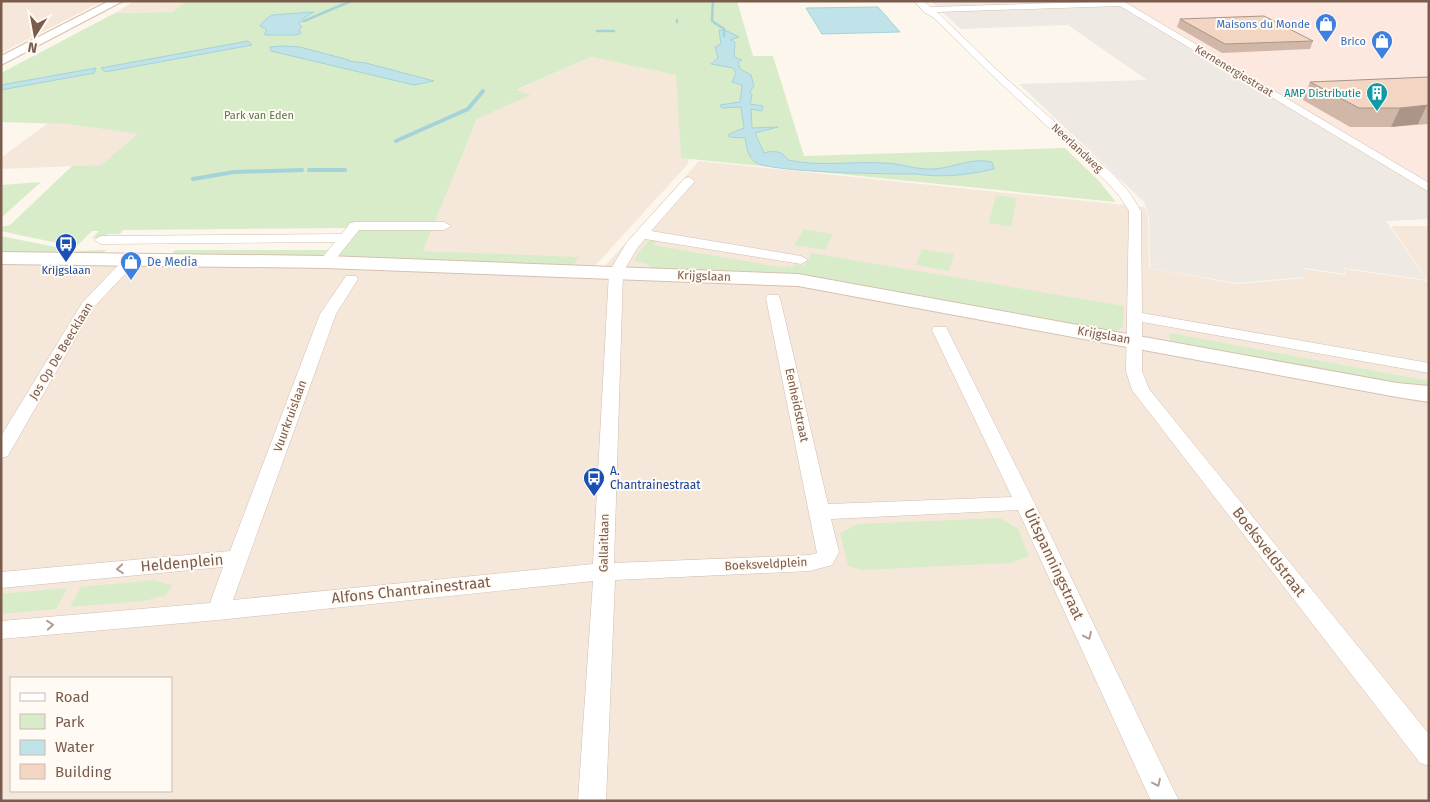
<svg xmlns="http://www.w3.org/2000/svg" width="1430" height="802" viewBox="0 0 1430 802" font-family="'Fira Sans',sans-serif">
	<style>
		.residential { fill: #f5e8da; fill-rule: evenodd }
		.commercial { fill: #fde8e0 }
		.industrial { fill: #efe9e4 }
		.green { fill: #d8ecc9 }
		.water { fill: #bfe3e8; stroke: #a5d3da }
		.lines { fill: none; stroke-linecap: round; stroke-linejoin: round }
		.stream-far1 { stroke: #a5d3da; stroke-width: 2.5 }
		.stream { stroke: #a5d3da; stroke-width: 4 }
		.street-casing { stroke: #d1beb0; stroke-width: 1 }
		.secondary-casing { stroke: #d6c0b0; stroke-width: 2 }
		.street { fill: #fff; fill-rule: evenodd }
		.secondary { fill: #fff; fill-rule: evenodd }
		.wall { fill: #d1b7a8 }
		.shaded-wall { fill: #aa9588 }
		.building { fill: #f3d5c3; stroke: #aa9588 }
		.oneway { stroke: #af9d94 }
		.labels { text-anchor: middle; dominant-baseline: central; stroke-width: 4; stroke-linejoin: round; paint-order: stroke }
		.far-shop-label { font-size: 11px; fill: #366cbe; stroke: #fffaf3; text-anchor: end }
		.far-street-label { font-size: 11px; fill: #7a5c4d; stroke: #fffaf3 }
		.far-culture-label { font-size: 11px; fill: #0d838f; stroke: #fffaf3; text-anchor: end }
		.far-park-label { font-size: 11px; fill: #537a41; stroke: #fffaf3 }
		.far-transit-label { font-size: 11px; fill: #164399; stroke: #fffaf3 }
		.shop-label { font-size: 12px; fill: #366cbe; stroke: #fffaf3; text-anchor: start }
		.street-label { font-size: 12px; fill: #7a5c4d; stroke: #fffaf3 }
		.transit-label { font-size: 12px; fill: #164399; stroke: #fffaf3; text-anchor: start }
		.near-street-label { font-size: 15px; fill: #7a5c4d; stroke: #fffaf3 }
	</style>
	<rect width="100%" height="100%" fill="#fdf6ec"/>
	<g class="residential">
		<path d="M1,1H103L1,53Z"/>
		<path d="M135,1H187L172,12L115,13Z"/>
		<path d="M591,57L677,75L681,158L689,159L687,165L594,267L573,266L578,258L423,251L477,119L530,95L515,91Z"/>
		<path d="M48,123L67,124L139,134L101,165L1,169V158Z"/>
		<path d="M699,161L1145,207L1148,215L1149,268L1237,284L1305,278L1303,269L1346,275L1344,269L1428,281L1391,226H1429V801H1V249L595,277ZM11,678H171V791H11Z"/>
	</g>
	<path class="commercial" d="M1123,1H1429V182Z"/>
	<path class="industrial" d="M930,1H1123L1429,182V219L1386,221L1427,280L1343,268L1345,274L1304,268L1305,277L1237,283L1150,268L1149,216L1144,202L1019,84L1147,80L1068,25L961,29Z"/>
	<g class="green">
		<path d="M187,1H737L753,56H773L804,156L1065,148L1098,180L1116,202L681,158L676,75L591,57L516,90L531,95L477,119L423,251L579,257L573,266L343,259L339,254L347,228L123,230L120,234H108L104,238H92L99,231H92L76,247L1,231V227L10,225L72,166L101,165L138,134L67,124L1,122V73L115,13L172,12Z"/>
		<path d="M41,182L1,218V185Z"/>
		<path d="M996,195L1017,198L1011,227L989,223Z"/>
		<path d="M804,229L833,234L825,250L794,245Z"/>
		<path d="M1,236L75,251L106,250L102,255L1,254Z"/>
		<path d="M650,239L658,240L653,245L785,268L787,266L794,267L795,264L804,266L812,253L1124,306L1123,327L1114,332L800,276L653,270L648,264L634,261L638,253Z"/>
		<path d="M922,249L954,254L949,271L916,265Z"/>
		<path d="M175,250H329L325,254L314,257L171,255Z"/>
		<path d="M1170,333L1429,381V389L1170,342Z"/>
		<path d="M1000,518L1018,529L1029,556L1011,563L861,570L848,566L840,533L857,524Z"/>
		<path d="M153,580L172,585L166,595L144,601L70,607L81,587Z"/>
		<path d="M67,588L56,609L1,614V594Z"/>
	</g>
	<g class="water">
		<path d="M878,7L900,32L822,34L806,8Z"/>
		<path d="M314,12L302,19L304,21L298,23L302,27L299,30L301,33L297,35H265V32L267,30L260,26L267,18L273,15Z"/>
		<path d="M719,30L727,31L739,37L730,40L735,42L734,57L742,60L738,62L740,69L751,75L754,86L750,91L752,95L750,104L763,106L762,111L751,109L752,128L778,127L755,133L764,153C773,150 783,151 788,160C820,167 851,161 883,163C900,163 916,170 933,169C954,168 971,157 992,162L994,169C967,175 943,178 916,174C890,174 771,173 755,162C747,156 747,147 745,138L729,137V134L744,128L741,107L722,108L720,105L740,102L742,85L732,82L736,73L733,68L711,64L718,58L715,47L721,44Z"/>
		<path d="M248,41L252,45L105,72L101,68Z"/>
		<path d="M282,46L300,47L349,60L348,61L366,63L434,81L414,85L271,51L270,47Z"/>
		<path d="M96,68L94,73L1,90V85Z"/>
	</g>
	<g class="lines">
		<g class="stream-far1">
			<path d="M713,1L712,21L724,29V36"/>
			<path d="M677,20V22"/>
			<path d="M304,21L351,1"/>
			<path d="M597,31H614"/>
		</g>
		<g class="stream">
			<path d="M396,141L468,109L483,91"/>
			<path d="M309,170H345"/>
			<path d="M193,179L234,172L302,170"/>
		</g>
		<g class="street-casing">
			<g id="street">
				<path d="M914,1H923L931,7L1123,1L1429,183V192L1120,6L937,12L998,71L1114,175L1129,192L1141,211L1142,313L1429,363V373L1142,322V371L1149,389L1429,734V766L1420,763L1132,390L1126,371L1129,211L1120,197L1106,181L992,75L934,18L924,12Z"/>
				<path d="M689,177L695,181L651,231L801,256L808,260L801,264L645,239L638,247L623,272L614,563L810,555L817,553L766,298L768,295H778L780,298L828,504L1012,497L932,330L934,327H946L1053,540L1179,801H1151L1018,510L831,519L839,552L832,565L810,571L615,580L606,801H578L593,581L218,620L1,639V621L210,603L223,567L1,588V572L230,551L320,314L346,276H356L358,279L336,314L233,600L593,564L609,272L627,242L685,178Z"/>
				<path d="M355,222H444L451,226L444,230H359L331,265H321L319,262L335,242L101,244L94,240L101,236L342,234L350,223Z"/>
				<path d="M132,255L139,259L93,308L10,452L8,456L1,458V436L82,303L127,256Z"/>
			</g>
		</g>
		<g class="secondary-casing">
			<g id="secondary">
				<path d="M109,1H123L1,65V56Z"/>
				<path d="M1,252L326,256L798,274L1397,383L1429,386V402L1397,397L798,286L326,268L1,264Z"/>
			</g>
		</g>
		<use href="#street" class="street"/>
		<use href="#secondary" class="secondary"/>
	</g>
	<g class="wall">
		<path d="M1180,19L1313,41L1310,49L1222,53L1177,27Z"/>
		<path d="M1429,77V124L1391,127H1350L1303,100L1310,82Z"/>
	</g>
	<path class="shaded-wall" d="M1427,105L1418,124L1391,127L1400,108Z"/>
	<g class="building">
		<path d="M1264,16L1313,41L1225,44L1180,19Z"/>
		<path d="M1429,77V105L1400,108H1359L1310,82Z"/>
	</g>
	<defs><path id="oneway-chevron" d="M-2-3.5L2.5 0L-2 3.5" fill="none" stroke-width="1.6" stroke-linecap="round" stroke-linejoin="round" transform="scale(1.25)"/></defs>
	<g class="oneway">
		<use href="#oneway-chevron" transform="translate(120 569) rotate(175)"/>
		<use href="#oneway-chevron" transform="translate(50 625) rotate(-5)"/>
		<use href="#oneway-chevron" transform="translate(1088 636) rotate(65)"/>
		<use href="#oneway-chevron" transform="translate(1157 783) rotate(65)"/>
	</g>
	<defs>
		<g id="shop-pin" transform="scale(1.125)"><path d="M0 17L-7.5 6A9.5 9.5 0 1 1 7.5 6Z" fill="#3f7fe0" stroke="#fffaf3"/><path d="M-5-2.5h2.3a2.7 3.5 0 0 1 5.4 0H5L5.5 6h-11ZM-1.5-2.5h3a1.5 2.3 0 0 0-3 0Z" fill="#fff"/></g>
		<g id="building-pin" transform="scale(1.125)"><path d="M0 17L-7.5 6A9.5 9.5 0 1 1 7.5 6Z" fill="#0f9aa8" stroke="#fffaf3"/><path d="M-4-6H4V6H1V3H-1V6H-4ZM-2.5-4.3h1.7v1.8h-1.7ZM.8-4.3h1.7v1.8H.8ZM-2.5-1h1.7V.8h-1.7ZM.8-1h1.7V.8H.8Z" fill="#fff"/></g>
		<g id="bus-pin" transform="scale(1.125)"><path d="M0 17L-7.5 6A9.5 9.5 0 1 1 7.5 6Z" fill="#1a4fb4" stroke="#fffaf3"/><path d="M-5-6H5V4H4V6H2V4H-2V6H-4V4H-5ZM-3.5-4V0h7V-4ZM-3.5 1.2v1.5H-2V1.2ZM2 1.2v1.5H3.5V1.2Z" fill="#fff"/></g>
	</defs>
	<g fill-rule="evenodd">
		<use href="#shop-pin" x="1326" y="24"/>
		<use href="#shop-pin" x="1382" y="41"/>
		<use href="#building-pin" x="1377" y="93"/>
		<use href="#bus-pin" x="66" y="244"/>
		<use href="#shop-pin" x="131" y="262"/>
		<use href="#bus-pin" x="594" y="478"/>
	</g>
	<g class="labels">
		<g class="far-shop-label">
			<text x="1310" y="24">Maisons du Monde</text>
			<text x="1366" y="41">Brico</text>
		</g>
		<g class="far-street-label">
			<text transform="translate(1234 71) rotate(31)">Kernenergiestraat</text>
			<text transform="translate(1077 148) rotate(43)">Neerlandweg</text>
		</g>
		<g class="far-culture-label">
			<text x="1361" y="93">AMP Distributie</text>
		</g>
		<g class="far-park-label">
			<text x="259" y="115">Park van Eden</text>
		</g>
		<g class="far-transit-label">
			<text x="66" y="270">Krijgslaan</text>
		</g>
		<g class="shop-label">
			<text x="147" y="262">De Media</text>
		</g>
		<g class="street-label">
			<text transform="translate(704 276) rotate(2)">Krijgslaan</text>
			<text transform="translate(1104 335) rotate(10)">Krijgslaan</text>
			<text transform="translate(61 351) rotate(-59)">Jos Op De Beecklaan</text>
			<text transform="translate(797 405) rotate(78)">Eenheidstraat</text>
			<text transform="translate(290 416) rotate(-70)">Vuurkruislaan</text>
			<text transform="translate(604 543) rotate(-89)">Gallaitlaan</text>
			<text transform="translate(766 564) rotate(-3)">Boeksveldplein</text>
		</g>
		<g class="transit-label">
			<text x="610" y="471">A.<tspan x="610" dy="14">Chantrainestraat</tspan></text>
		</g>
		<g class="near-street-label">
			<text transform="translate(1269 552) rotate(52)">Boeksveldstraat</text>
			<text transform="translate(182 563) rotate(-5)">Heldenplein</text>
			<text transform="translate(1054 564) rotate(65)">Uitspanningstraat</text>
			<text transform="translate(411 590) rotate(-6)">Alfons Chantrainestraat</text>
		</g>
	</g>
	<rect width="1430" height="802" fill="none" stroke="#7a5c4d" stroke-width="5"/>
	<rect x="10" y="677" width="162" height="115" fill="#fffaf3" stroke="#cabbb1"/>
	<rect x="20" y="693" width="25" height="8" fill="#ffffff" stroke="#cabbb1"/>
	<text x="55" y="702" font-size="15" fill="#7a5c4d">Road</text>
	<rect x="20" y="714" width="25" height="15" fill="#d8ecc9" stroke="#cabbb1"/>
	<text x="55" y="727" font-size="15" fill="#7a5c4d">Park</text>
	<rect x="20" y="740" width="25" height="15" fill="#bfe3e8" stroke="#cabbb1"/>
	<text x="55" y="752" font-size="15" fill="#7a5c4d">Water</text>
	<rect x="20" y="764" width="25" height="15" fill="#f3d5c3" stroke="#cabbb1"/>
	<text x="55" y="777" font-size="15" fill="#7a5c4d">Building</text>
	<g transform="translate(35 35) rotate(191)" stroke="#fffaf3" stroke-width="4" paint-order="stroke">
	<path d="M0-4L9 19L0 12L-9 19Z" fill="#7a5c4d"/>
	<text y="-8" font-size="14" font-weight="bold" text-anchor="middle" fill="#7a5c4d">N</text>
	</g>
</svg>
